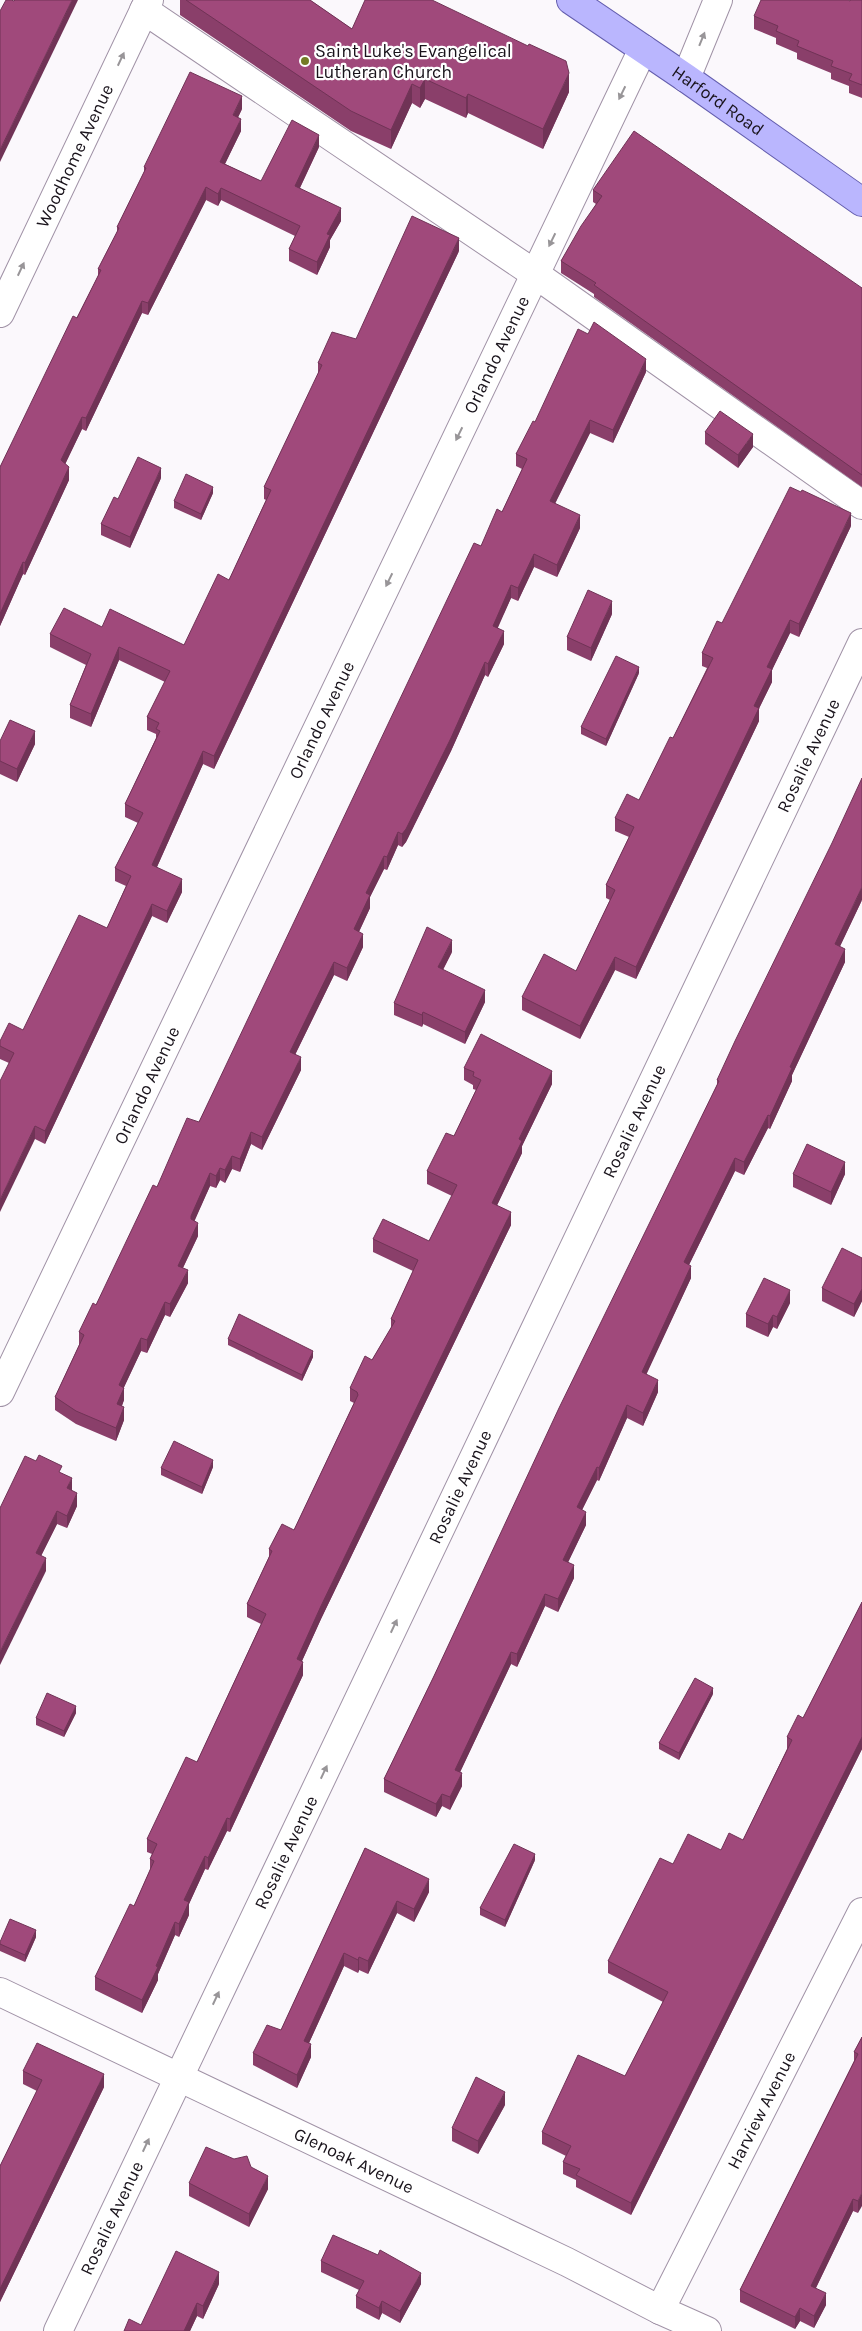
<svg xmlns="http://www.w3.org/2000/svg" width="862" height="2331" viewBox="0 0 862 2331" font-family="Karla,sans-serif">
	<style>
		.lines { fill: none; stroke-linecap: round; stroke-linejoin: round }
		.minor-casing { stroke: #a092a6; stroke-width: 30 }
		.major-casing { stroke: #645eae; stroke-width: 30 }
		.minor { stroke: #fff; stroke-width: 28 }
		.major { stroke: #bab6fe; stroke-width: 28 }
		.wall { fill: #8a3f6a }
		.shaded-wall { fill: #703356 }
		.building { fill: #a0497b; stroke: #703356 }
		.oneway { fill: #989598 }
		.poi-dot { fill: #747b25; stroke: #fff; stroke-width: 2 }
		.labels { text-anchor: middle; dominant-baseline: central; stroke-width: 4.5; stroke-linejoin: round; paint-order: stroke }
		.poi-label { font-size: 18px; fill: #19131b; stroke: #fff; text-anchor: start }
		.street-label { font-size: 18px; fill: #19131b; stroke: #fff }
	</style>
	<rect width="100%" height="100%" fill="#fbf8fc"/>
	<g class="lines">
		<g class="minor-casing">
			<g id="minor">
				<path d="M144,10L535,274L862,505"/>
				<path d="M686,78L718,0"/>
				<path id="s1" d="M0,313L149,0"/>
				<path id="s2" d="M0,1392L643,49"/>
				<path id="s3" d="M0,1992L567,2262L660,2310L707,2331"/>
				<path id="s4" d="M660,2310L862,1912"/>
				<path id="s5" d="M58,2331L862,643"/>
			</g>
		</g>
		<g class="major-casing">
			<g id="major">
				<path id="s6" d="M571,0L686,78L862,202"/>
			</g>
		</g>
		<use href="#minor" class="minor"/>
		<use href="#major" class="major"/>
	</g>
	<g class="wall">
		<path d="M180,0H310L352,29L569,92L543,149L468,113L466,118L425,99L420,108L412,103L391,149L351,131L180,15Z"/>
		<path d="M862,0V98L849,93V86L831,79V73L797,59V53L776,44V38L754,29V16L850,1Z"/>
		<path d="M242,109L238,117L241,131L225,164L261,181L319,147L300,188L341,221L330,240V247L317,275L289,261V249L295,236L221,200L218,206L206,200L148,315L142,313L86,431L82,429L65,464L69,480L25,575L23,574L0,626V467L98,276V269L117,232V227L144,172V167Z"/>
		<path d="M593,190L862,288V487L594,297V294L561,273V261L596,204L593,202Z"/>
		<path d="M459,251L214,769L203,764L157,867L182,892L167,923L152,916L45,1144L35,1139L9,1063L0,1059V1041L23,1030L107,928L126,886L115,881V868L138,823L125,817V804L156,738V734L147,730V717L165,682L119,660L91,727L70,718V705L86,665L50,647V634L102,627L184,645L229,580L266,500L264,499V487L318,375V363L356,339Z"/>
		<path d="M646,372L613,443L590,433L555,503L580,528L557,577L534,567L518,601L511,598L497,628L504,644L488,677L485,675L451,751L406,842L402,847L398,845L387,870L384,869L370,897V908L359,932L363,947L347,981L334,975L295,1055L301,1070L262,1150L251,1144L240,1172L232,1169L225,1183L220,1180L216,1188L210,1186L194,1221L198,1236L183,1268L188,1283L170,1317L165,1315L147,1353L141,1351L124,1387V1400L122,1406L124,1420L116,1441L76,1424L55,1410V1397L79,1345V1332L96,1305L157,1187L199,1122L481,546L502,512L522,469L516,466V454L535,422Z"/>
		<path d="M705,432L753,447L738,468L705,444Z"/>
		<path d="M161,478L130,548L101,535V524L118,499Z"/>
		<path d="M213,493L201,520L174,508V501Z"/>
		<path d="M851,526L799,637L790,633L772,670V682L759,708V721L636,979L615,970L580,1039L522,1010V997L576,971L610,900L606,898V885L629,837L615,831V818L639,800L673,738L707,668L702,666V653L722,623Z"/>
		<path d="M612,614L591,661L567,650V637Z"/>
		<path d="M639,673L606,746L581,734V727Z"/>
		<path d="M0,741L35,744L17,782L0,774Z"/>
		<path d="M862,900L840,946L845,962L792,1075V1081L770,1129L768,1128L744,1175L735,1171L689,1265L691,1278L646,1374L658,1392L643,1426L627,1418L599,1481L597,1480L582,1510L586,1525L568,1562L574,1578L558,1612L545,1606L517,1667L511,1664L460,1772L462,1786L450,1810L442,1806L436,1817L384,1792V1779L434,1676L717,1085V1080Z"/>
		<path d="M452,952L443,970L485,1002L465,1044L423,1024L422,1027L394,1015V1003Z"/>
		<path d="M464,1068L552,1084L522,1146V1153L497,1205L511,1225L321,1619L302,1661L303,1675L230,1832L227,1831L208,1870L205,1869L189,1904V1915L179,1937L175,1935L158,1974V1980L142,2013L95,1990V1977L134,1906L150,1870V1859L152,1854L147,1852V1839L197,1762L261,1624L247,1617V1604L269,1557V1549L294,1530L354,1403L350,1401V1388L372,1360L391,1328V1319L413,1271L373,1252V1239L429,1241L452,1196L427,1184V1171L454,1136L476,1090L473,1089V1085L464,1080Z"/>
		<path d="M793,1174H845L831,1205L793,1187Z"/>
		<path d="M862,1258V1301L854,1317L822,1301V1288Z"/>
		<path d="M790,1303L777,1329L773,1327L768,1337L746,1327V1314Z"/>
		<path d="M228,1339L313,1357L302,1381L228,1345Z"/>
		<path d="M213,1467L202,1494L161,1475V1468Z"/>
		<path d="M62,1473L72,1490L77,1506L67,1528L57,1524L41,1556L46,1571L0,1508Z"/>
		<path d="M862,1602V1749L631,2215L576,2187V2180L563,2174V2162L566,2156L542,2144V2132L625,2076L663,2002L608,1973V1961L673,1864L721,1850L743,1840L787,1749V1737L803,1718Z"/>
		<path d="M713,1694L679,1760L659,1749V1743Z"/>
		<path d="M76,1713L64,1737L36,1725V1718Z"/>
		<path d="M365,1848L429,1892L414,1922L397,1913L368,1974L359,1970L358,1973L344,1966L309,2043L311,2057L297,2088L253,2065V2053L281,2030Z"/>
		<path d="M535,1860L505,1927L480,1915V1908Z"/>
		<path d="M36,1937L25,1962L0,1951V1942Z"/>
		<path d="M862,2037L858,2213L853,2211L816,2288L826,2305L814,2328L800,2321L795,2329L740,2302V2290L854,2061V2052Z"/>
		<path d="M23,2071L104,2087L0,2302V2166L37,2091L23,2084Z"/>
		<path d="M505,2105L478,2154L452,2141V2128Z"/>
		<path d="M251,2167L268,2189L249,2227L189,2196V2183Z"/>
		<path d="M321,2261L421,2284L400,2323L382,2313L379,2320L356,2308V2296L359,2290L321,2272Z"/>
		<path d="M219,2284L203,2319L197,2316L190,2331H124L141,2325Z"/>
	</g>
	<g class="shaded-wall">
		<path d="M72,0H78L0,162V150Z"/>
		<path d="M569,73V92L543,149V129Z"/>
		<path d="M425,79V99L420,108V88Z"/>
		<path d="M412,84V103L391,149V130Z"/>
		<path d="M468,94V113L466,118V98Z"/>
		<path d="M242,96V109L233,128V115Z"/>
		<path d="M241,119V131L220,174V162Z"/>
		<path d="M319,135V147L295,198V186Z"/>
		<path d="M206,187V200L148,315V303Z"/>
		<path d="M221,188V200L218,206V194Z"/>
		<path d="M341,208V221L330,240V247L317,275V262L327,234Z"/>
		<path d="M459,238V251L214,769V756Z"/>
		<path d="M142,301V313L86,431V418Z"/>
		<path d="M646,359V372L613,443V430Z"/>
		<path d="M82,417V429L61,473V460Z"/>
		<path d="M590,420V433L550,514V501Z"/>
		<path d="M753,434V447L738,468V455Z"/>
		<path d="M69,467V480L25,575V563Z"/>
		<path d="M161,468V478L130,548V537Z"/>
		<path d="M213,487V493L201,520V514Z"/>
		<path d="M851,513V526L799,637V624Z"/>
		<path d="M580,515V528L557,577V565Z"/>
		<path d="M534,554V567L518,601V588Z"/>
		<path d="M23,562V574L0,626V614Z"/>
		<path d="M511,585V598L493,639V626Z"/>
		<path d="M612,601V614L591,661V648Z"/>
		<path d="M790,620V633L772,670V682L754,719V706L767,667Z"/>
		<path d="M504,631V644L488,677V664Z"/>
		<path d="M119,647V660L91,727V714Z"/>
		<path d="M485,662V675L451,751L406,842L402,847V834Z"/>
		<path d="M639,667V673L606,746V739Z"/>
		<path d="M759,708V721L636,979V967Z"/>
		<path d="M35,731V744L17,782V769Z"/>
		<path d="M203,751V764L152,878V865Z"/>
		<path d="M398,832V845L387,870V857Z"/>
		<path d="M384,856V869L370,897V908L354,942V929L366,893Z"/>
		<path d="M182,879V892L167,923V911Z"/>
		<path d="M862,887V900L835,957V944Z"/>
		<path d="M152,904V916L45,1144V1131Z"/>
		<path d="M363,934V947L347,981V968Z"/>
		<path d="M452,940V952L438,979V967Z"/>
		<path d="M845,949V962L792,1075V1081L770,1129V1116L790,1067Z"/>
		<path d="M615,957V970L580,1039V1026Z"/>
		<path d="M334,962V975L290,1065V1052Z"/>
		<path d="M485,990V1002L465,1044V1032Z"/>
		<path d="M423,1012V1024L422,1027V1015Z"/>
		<path d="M301,1057V1070L262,1150V1137Z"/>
		<path d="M552,1071V1084L522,1146V1153L492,1216V1203L519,1139Z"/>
		<path d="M768,1115V1128L744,1175V1162Z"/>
		<path d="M35,1126V1139L0,1212V1200Z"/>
		<path d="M251,1132V1144L240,1172V1159Z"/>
		<path d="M232,1156V1169L225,1183V1170Z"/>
		<path d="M735,1158V1171L684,1275V1262Z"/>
		<path d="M845,1162V1174L831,1205V1192Z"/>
		<path d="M220,1168V1180L216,1188V1176Z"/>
		<path d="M210,1173V1186L191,1229V1216Z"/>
		<path d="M511,1212V1225L321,1619L297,1672V1659L321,1606Z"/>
		<path d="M198,1223V1236L178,1278V1266Z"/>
		<path d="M691,1266V1278L642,1384V1372Z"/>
		<path d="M188,1270V1283L170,1317V1304Z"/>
		<path d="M862,1289V1301L854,1317V1304Z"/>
		<path d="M790,1290V1303L777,1329V1317Z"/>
		<path d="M165,1302V1315L147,1353V1340Z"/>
		<path d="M773,1315V1327L768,1337V1324Z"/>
		<path d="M141,1338V1351L119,1398V1385Z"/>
		<path d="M313,1351V1357L302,1381V1375Z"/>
		<path d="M658,1380V1392L643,1426V1413Z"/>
		<path d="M124,1388V1400L117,1417V1404Z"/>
		<path d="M627,1405V1418L599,1481V1468Z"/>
		<path d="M124,1407V1420L116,1441V1428Z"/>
		<path d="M213,1460V1467L202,1494V1487Z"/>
		<path d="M597,1467V1480L577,1520V1507Z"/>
		<path d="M72,1478V1491L67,1488Z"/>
		<path d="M77,1493V1506L67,1528V1516Z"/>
		<path d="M57,1511V1524L36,1566V1553Z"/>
		<path d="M586,1512V1525L563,1573V1560Z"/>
		<path d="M46,1558V1571L0,1665V1652Z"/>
		<path d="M574,1565V1578L558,1612V1599Z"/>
		<path d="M545,1594V1606L517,1667V1654Z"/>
		<path d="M511,1652V1664L455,1783V1770Z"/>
		<path d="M303,1662V1675L230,1832V1819Z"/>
		<path d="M713,1688V1694L679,1760V1753Z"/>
		<path d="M76,1706V1713L64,1737V1731Z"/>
		<path d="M862,1737V1749L631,2215V2203Z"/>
		<path d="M462,1773V1786L450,1810V1797Z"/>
		<path d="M442,1794V1806L436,1817V1804Z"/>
		<path d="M227,1818V1831L208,1870V1858Z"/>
		<path d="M535,1854V1860L505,1927V1920Z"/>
		<path d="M205,1856V1869L189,1904V1915L179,1937V1924L184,1900Z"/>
		<path d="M429,1879V1892L414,1922V1909Z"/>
		<path d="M397,1901V1913L368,1974V1961Z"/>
		<path d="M175,1922V1935L158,1974V1980L142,2013V2000Z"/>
		<path d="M36,1930V1937L25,1962V1955Z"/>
		<path d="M344,1953V1966L304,2054V2041Z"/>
		<path d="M359,1957V1970L358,1973V1960Z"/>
		<path d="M311,2044V2057L297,2088V2075Z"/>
		<path d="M104,2074V2087L0,2302V2289Z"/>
		<path d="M505,2092V2105L478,2154V2141Z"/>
		<path d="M268,2176V2189L249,2227V2214Z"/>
		<path d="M862,2193V2206L858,2213V2201Z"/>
		<path d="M853,2199V2211L811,2298V2286Z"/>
		<path d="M219,2272V2284L203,2319V2306Z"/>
		<path d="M421,2273V2284L400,2323V2311Z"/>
		<path d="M826,2293V2305L814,2328V2316Z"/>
		<path d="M382,2301V2313L379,2320V2308Z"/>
		<path d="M197,2303V2316L190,2331H184Z"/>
		<path d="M800,2308V2321L795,2329V2317Z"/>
	</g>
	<g class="building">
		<path d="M6,0H11L14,1L15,0H72L0,150V11Z"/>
		<path d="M186,0H310L352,29L365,0H432L528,46L529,44L566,61L569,73L543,129L468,94L466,98L425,79L420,88L412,84L391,130L351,111Z"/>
		<path d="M761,0H848L850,1V0H862V85L849,80L852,74L831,66L833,61L797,46L799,41L776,31L778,26L754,16Z"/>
		<path d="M190,72L242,96L233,115L241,119L220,162L261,181L292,120L319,135L295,186L341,208L327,234L330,235L317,262L289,249L300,226L221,188L218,194L206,187L148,303L142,301L86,418L82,417L61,460L69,467L25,563L23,562L0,614V467L73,316L77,318L101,270L98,269L119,228L117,227L146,168L144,167Z"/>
		<path d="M634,131L862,288V475L594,285L596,283L561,261L581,226L602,196L593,190Z"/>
		<path d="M412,216L459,238L214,756L203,751L152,865L182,879L167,911L152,904L45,1131L35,1126L0,1200V1081L14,1053L0,1046V1041L9,1023L23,1030L79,915L107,928L131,876L115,868L143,813L125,804L160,731L156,729L159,723L147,717L170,671L119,647L91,714L70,705L91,654L50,634L64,608L102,627L110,609L184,645L218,574L229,580L271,490L264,487L322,365L318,363L332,332L356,339Z"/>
		<path d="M594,322L646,359L613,430L590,420L550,501L580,515L557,565L534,554L518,588L511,585L493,626L504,631L488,664L485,662L451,738L406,829L402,834L398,832L387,857L384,856L366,893L370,895L354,929L363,934L347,968L334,962L290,1052L301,1057L262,1137L251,1132L240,1159L232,1156L225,1170L220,1168L216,1176L210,1173L191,1216V1219L198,1223L178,1266L188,1270L170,1304L165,1302L147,1340L141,1338L119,1385L124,1388L117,1404L124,1407L116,1428L76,1411L55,1397L84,1335L79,1332L93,1303L96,1305L153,1185L157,1187L187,1118L199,1122L474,543L481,546L497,509L502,512L527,459L516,454L533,421L535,422L578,329L588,334Z"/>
		<path d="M720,411L753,434L738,455L705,432Z"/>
		<path d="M138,457L161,468L130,537L101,524L114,497L118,499Z"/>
		<path d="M186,474L213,487L201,514L174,501Z"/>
		<path d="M790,487L801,492L802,490L851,513L799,624L790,620L767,667L772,669L754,706L759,708L636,967L615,957L580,1026L522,997L544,954L576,971L615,890L606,885L634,827L615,818L627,794L639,800L670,737L673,738L713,658L702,653L717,621L722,623Z"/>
		<path d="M588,590L612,601L591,648L567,637Z"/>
		<path d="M616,656L639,667L606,739L581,727Z"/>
		<path d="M10,720L35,731L17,769L0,761V741Z"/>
		<path d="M862,778V887L835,944L845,949L790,1067L792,1068L770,1116L768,1115L744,1162L735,1158L684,1262L691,1266L642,1372L658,1380L643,1413L627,1405L599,1468L597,1467L577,1507L586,1512L563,1560L574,1565L558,1599L545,1594L517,1654L511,1652L455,1770L462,1773L450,1797L442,1794L436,1804L384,1779L434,1676L559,1408L719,1081L717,1080L735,1041L832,843Z"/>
		<path d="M427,927L452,940L438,967L485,990L465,1032L423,1012L422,1015L394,1003Z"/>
		<path d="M481,1034L552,1071L519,1139L522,1141L492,1203L511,1212L321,1606L297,1659L303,1662L230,1819L227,1818L208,1858L205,1856L184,1900L189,1902L179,1924L175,1922L156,1966L158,1967L142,2000L95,1977L130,1904L134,1906L154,1861L150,1859L157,1844L147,1839L186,1757L197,1762L266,1614L247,1604L272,1551L269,1549L282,1524L294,1530L358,1395L357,1392L350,1388L365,1356L372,1360L395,1321L391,1319L418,1260L373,1239L383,1219L429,1241L457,1185L427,1171L446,1133L454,1136L481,1080L473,1076L474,1072L464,1068Z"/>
		<path d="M807,1144L845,1162L831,1192L793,1174Z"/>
		<path d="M842,1248L862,1258V1289L854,1304L822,1288Z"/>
		<path d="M764,1278L790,1290L777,1317L773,1315L768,1324L746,1314Z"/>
		<path d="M239,1314L313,1351L302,1375L228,1339Z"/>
		<path d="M174,1441L213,1460L202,1487L161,1468Z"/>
		<path d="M39,1455L62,1466L59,1472L72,1478L67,1488L77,1493L67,1516L57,1511L36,1553L46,1558L0,1652V1508L25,1456L36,1461Z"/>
		<path d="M862,1602V1737L631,2203L576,2175L580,2169L563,2162L571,2146L542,2132L578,2055L625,2076L668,1992L608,1961L660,1858L673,1864L688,1834L721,1850L729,1833L743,1840L792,1740L787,1737L798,1715L803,1718Z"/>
		<path d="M695,1678L713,1688L679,1753L659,1743Z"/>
		<path d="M47,1693L76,1706L64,1731L36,1718Z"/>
		<path d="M514,1844L535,1854L505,1920L480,1908Z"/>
		<path d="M365,1848L429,1879L414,1909L397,1901L368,1961L359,1957L358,1960L344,1953L304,2041L311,2044L297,2075L253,2053L267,2025L281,2030Z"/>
		<path d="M10,1919L36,1930L25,1955L0,1944V1942Z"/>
		<path d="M862,2037V2193L858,2201L853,2199L811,2286L826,2293L814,2316L800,2308L795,2317L740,2290L858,2054L854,2052Z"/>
		<path d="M37,2043L104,2074L0,2289V2166L42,2080L23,2071Z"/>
		<path d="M476,2077L505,2092L478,2141L452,2128Z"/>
		<path d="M206,2147L234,2159L247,2156L251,2167L268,2176L249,2214L189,2183Z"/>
		<path d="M333,2235L378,2255L380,2250L421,2273L400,2311L382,2301L379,2308L356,2296L364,2281L321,2261Z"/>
		<path d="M176,2251L219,2272L203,2306L197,2303L184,2331H124L129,2319L141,2325Z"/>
	</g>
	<defs><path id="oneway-solid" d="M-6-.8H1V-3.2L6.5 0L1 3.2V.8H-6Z" transform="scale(1.25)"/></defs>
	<g class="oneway">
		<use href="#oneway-solid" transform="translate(702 39) rotate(-68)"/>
		<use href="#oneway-solid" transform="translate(121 59) rotate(-65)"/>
		<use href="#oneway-solid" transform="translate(622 93) rotate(116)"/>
		<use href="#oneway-solid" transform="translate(552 240) rotate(116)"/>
		<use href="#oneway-solid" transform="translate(21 269) rotate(-65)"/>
		<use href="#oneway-solid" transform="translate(459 434) rotate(116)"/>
		<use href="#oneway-solid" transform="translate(389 580) rotate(116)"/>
		<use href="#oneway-solid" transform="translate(394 1626) rotate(-65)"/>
		<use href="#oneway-solid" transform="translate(324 1772) rotate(-65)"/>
		<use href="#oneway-solid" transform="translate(216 1998) rotate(-65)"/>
		<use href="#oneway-solid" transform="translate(146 2145) rotate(-65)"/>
	</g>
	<circle class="poi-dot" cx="305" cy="61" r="5"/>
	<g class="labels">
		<g class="poi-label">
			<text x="315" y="51">Saint Luke's Evangelical<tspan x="315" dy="21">Lutheran Church</tspan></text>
		</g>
		<g class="street-label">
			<text stroke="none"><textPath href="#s6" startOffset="178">Harford Road</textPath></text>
			<text stroke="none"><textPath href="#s1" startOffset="174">Woodhome Avenue</textPath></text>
			<text stroke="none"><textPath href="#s2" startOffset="1150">Orlando Avenue</textPath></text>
			<text stroke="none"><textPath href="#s2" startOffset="745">Orlando Avenue</textPath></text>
			<text stroke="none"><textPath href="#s5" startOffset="1745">Rosalie Avenue</textPath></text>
			<text stroke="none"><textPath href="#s2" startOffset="340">Orlando Avenue</textPath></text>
			<text stroke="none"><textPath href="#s5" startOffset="1340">Rosalie Avenue</textPath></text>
			<text stroke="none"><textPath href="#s5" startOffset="935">Rosalie Avenue</textPath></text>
			<text stroke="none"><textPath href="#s5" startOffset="530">Rosalie Avenue</textPath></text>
			<text stroke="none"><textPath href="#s4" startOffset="224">Harview Avenue</textPath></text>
			<text stroke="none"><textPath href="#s3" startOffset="392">Glenoak Avenue</textPath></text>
			<text stroke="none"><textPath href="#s5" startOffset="125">Rosalie Avenue</textPath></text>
		</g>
	</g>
</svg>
